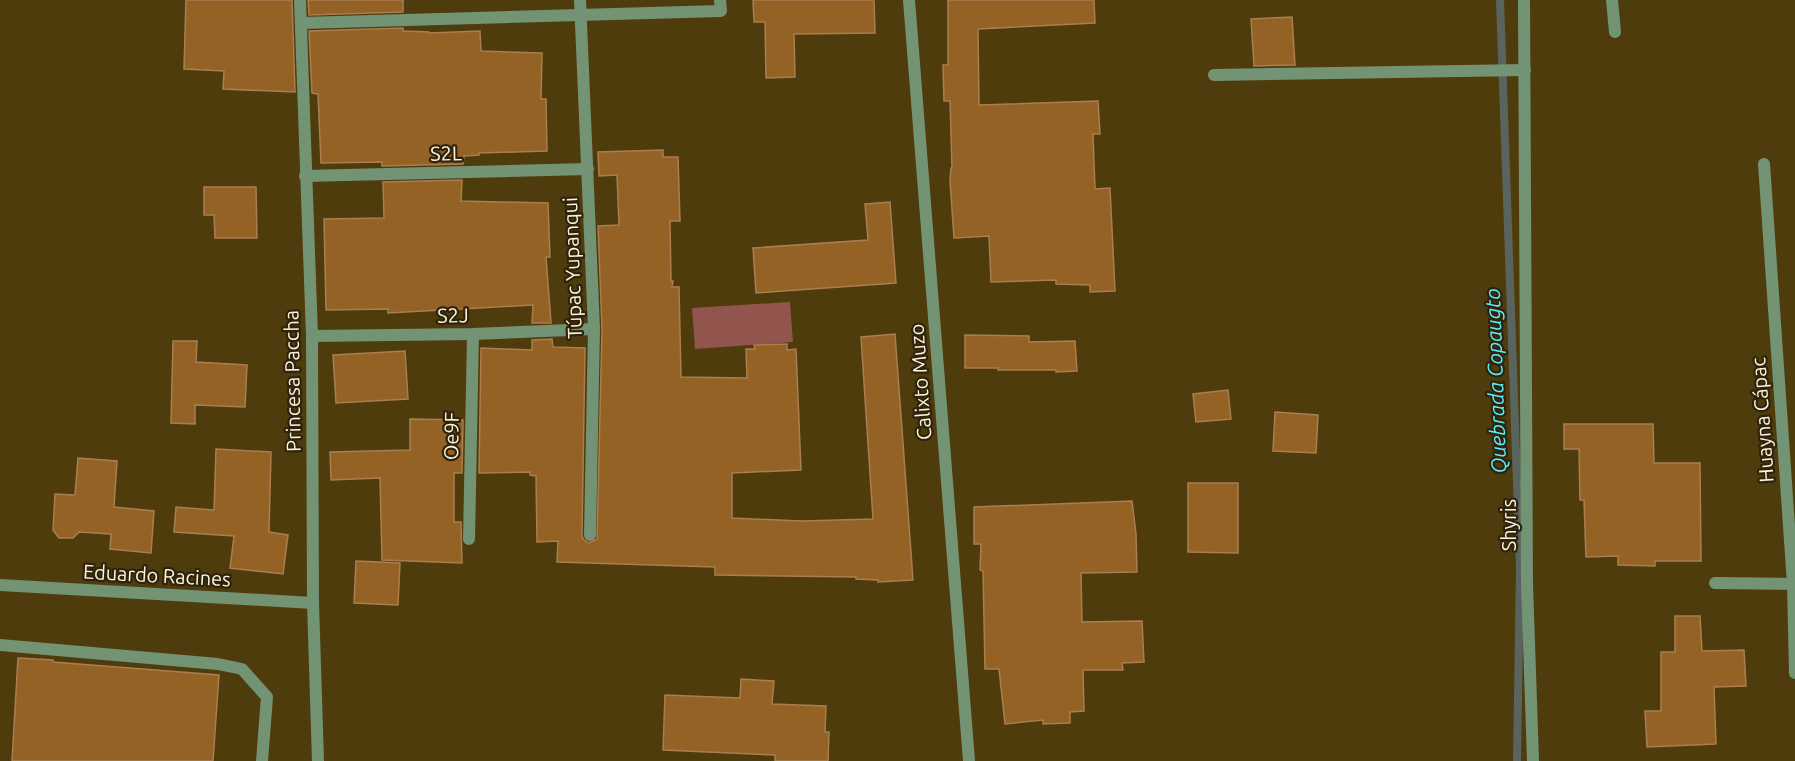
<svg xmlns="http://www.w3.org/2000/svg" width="1795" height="761" viewBox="0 0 1795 761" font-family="Ubuntu,sans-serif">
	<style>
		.green { fill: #91554e }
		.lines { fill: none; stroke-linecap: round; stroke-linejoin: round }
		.stream { stroke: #5a645e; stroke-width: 8 }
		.building { fill: #956226; stroke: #aa7e50; stroke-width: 1.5 }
		.service { stroke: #739375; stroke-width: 12 }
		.minor { stroke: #739375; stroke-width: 12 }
		.tertiary { stroke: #739375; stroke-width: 12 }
		.labels { text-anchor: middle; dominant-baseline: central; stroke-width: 4.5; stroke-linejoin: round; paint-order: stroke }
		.street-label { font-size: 20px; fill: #fef3db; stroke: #2e240b }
		.water-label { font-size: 21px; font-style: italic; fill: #5cecfe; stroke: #2e240b }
	</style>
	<rect width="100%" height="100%" fill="#4e3c0d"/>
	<path class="green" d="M790,302L793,342L695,349L692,308Z"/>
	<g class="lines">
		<path class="stream" d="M1500,0L1520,568L1517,761"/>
	</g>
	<g class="building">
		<path d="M186,0H292L295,92L223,89L224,71L184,69Z"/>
		<path d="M308,0H403V12L309,15Z"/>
		<path d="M753,0H874L875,33L794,34L795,77L766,78L765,22H754Z"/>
		<path d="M948,0H1094L1095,23L978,29L979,105L1098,101L1100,134H1093L1095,189L1110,188L1115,291L1090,292V285L1056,284V280L991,282L989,236L954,238L950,181L951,168H952L950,101H944L943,65H948Z"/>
		<path d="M1292,17L1295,65L1254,66L1251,19Z"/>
		<path d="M403,28V31L429,32V33L480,31L481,51L542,53L541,99H546L547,151L479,153V155L464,156L463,164L382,166V162L321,163L318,94L312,93L309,31Z"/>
		<path d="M663,150V157H678L680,221H670L671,281H673L672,287H679L681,377L747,378L746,349H755L754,345L787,344V350L796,349L801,470L732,473V518L801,521L873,519L861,337L895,334L913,580L878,582V580L856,579V577L715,575V567L557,562L558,541L537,542L536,476L530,475V472L479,473L481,348L532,350V340L552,339L553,347L585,348L582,535L583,539L589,543L597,539L602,329L598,226L619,225L617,175L599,176L598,152Z"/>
		<path d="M462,180L461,201L548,203L550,257H546L551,323H532L533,305L388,313V309L326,310L324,219L384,218L383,182Z"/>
		<path d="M204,187H256L257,238H215L214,215H204Z"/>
		<path d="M890,202L896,283L756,293L753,248L868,240L865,204Z"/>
		<path d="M965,335L1029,336V342L1075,341L1077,371L1056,372V370H998V368H965Z"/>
		<path d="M173,341H197L196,362L247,365L245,407L195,405V424L171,423Z"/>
		<path d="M405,351L408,399L336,403L333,355Z"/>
		<path d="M1228,390L1231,419L1196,422L1193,394Z"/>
		<path d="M1275,412L1318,415L1316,453L1273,451Z"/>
		<path d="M410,419L463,420L462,473H454V522H461L462,563L382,560L380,478L331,480L330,452L410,450Z"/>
		<path d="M1564,424H1653L1654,463H1700L1701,561H1655V566L1618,565V556L1586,557L1584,500H1580L1579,449H1564Z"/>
		<path d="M216,449L271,452L269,532L288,535L283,574L230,568L234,536L174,532L176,507L214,510Z"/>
		<path d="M78,458L117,461L114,507L154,511L151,553L110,549L111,534L79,532L73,538H59L53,530L55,494L75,495Z"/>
		<path d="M1188,483H1238V553L1188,552Z"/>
		<path d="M1132,501L1136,534L1137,572L1081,573L1082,622L1142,621L1144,662L1122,663L1123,670H1083L1084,711L1070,712V723L1043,724V720L1005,724L999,669H985L983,571L980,570L981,544H974V507Z"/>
		<path d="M356,561L400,563L398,605L354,603Z"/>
		<path d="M1675,616H1700L1702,651L1744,650L1746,686L1714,687L1716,744L1647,747L1645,711H1661V652H1675Z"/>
		<path d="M18,658L53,660V662L219,675L213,761H12Z"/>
		<path d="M741,679L774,681L772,704L826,706L825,732H829L828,761H775V755L663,750L665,695L740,698Z"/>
	</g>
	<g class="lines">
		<path class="service" d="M0,645L218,664L242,669L267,697L262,761"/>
		<g class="minor">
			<path d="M300,0L312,336L313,603L318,761"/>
			<path d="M580,0L594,329L590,535"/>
			<path d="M1524,0L1527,584L1533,761"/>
			<path d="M1612,0L1615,32"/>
			<path d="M302,23L721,11L720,0"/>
			<path d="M1214,75L1525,70"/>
			<path d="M1764,164L1793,584L1795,673"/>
			<path d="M305,176L588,169"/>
			<path d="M312,336L473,334L594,329"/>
			<path d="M469,539L473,334"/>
			<path d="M1715,583L1795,584"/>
			<path d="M0,585L313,603"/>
		</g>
		<path class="tertiary" d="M909,0L969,761"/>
	</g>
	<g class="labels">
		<g class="street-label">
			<text transform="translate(446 153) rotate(-1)">S2L</text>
			<text transform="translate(572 268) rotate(-92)">Túpac Yupanqui</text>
			<text transform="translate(453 315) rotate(-1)">S2J</text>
			<text transform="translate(292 381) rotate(-91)">Princesa Paccha</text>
			<text transform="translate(920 382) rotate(-94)">Calixto Muzo</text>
			<text transform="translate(1762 420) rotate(-94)">Huayna Cápac</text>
			<text transform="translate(451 436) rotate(-89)">Oe9F</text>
			<text transform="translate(1508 525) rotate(-90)">Shyris</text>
			<text transform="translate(157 575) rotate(3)">Eduardo Racines</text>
		</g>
		<g class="water-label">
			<text transform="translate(1495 381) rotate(-92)">Quebrada Copaugto</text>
		</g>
	</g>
</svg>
